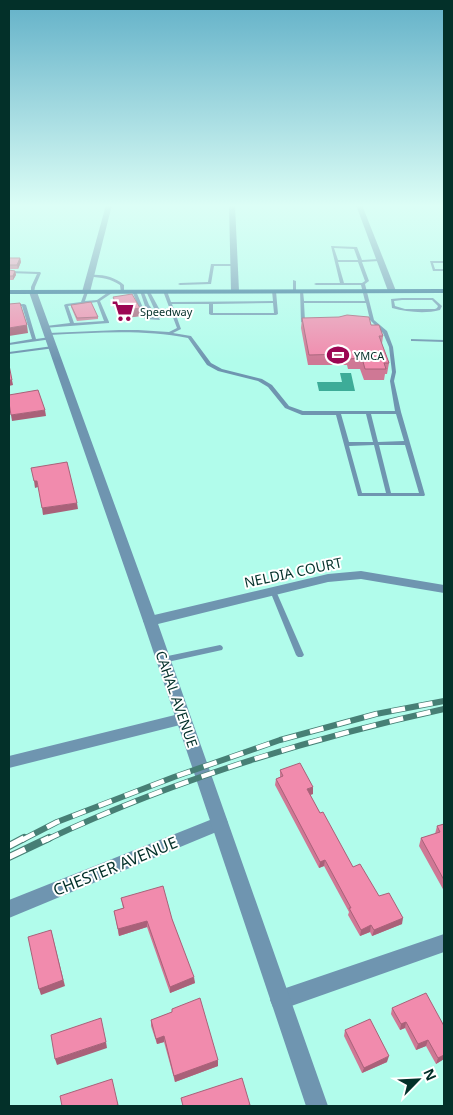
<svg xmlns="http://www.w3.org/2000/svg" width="453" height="1115" viewBox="0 0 453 1115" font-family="'Noto Sans',sans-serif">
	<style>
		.water { fill: #3dac98 }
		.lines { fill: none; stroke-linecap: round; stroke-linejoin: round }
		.service { fill: #6f95b0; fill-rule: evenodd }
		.minor { fill: #6f95b0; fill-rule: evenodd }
		.tertiary { fill: #6f95b0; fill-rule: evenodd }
		.secondary { fill: #2e6c92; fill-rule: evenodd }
		.rail-far1-casing { stroke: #477f75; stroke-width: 6 }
		.rail-casing { stroke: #477f75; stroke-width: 8 }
		.rail-far1 { stroke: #fff; stroke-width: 4.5; stroke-dasharray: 14; stroke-linecap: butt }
		.rail { stroke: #fff; stroke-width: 5.5; stroke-dasharray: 18; stroke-linecap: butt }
		.wall { fill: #cf7895 }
		.shaded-wall { fill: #a96179 }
		.building { fill: #f18bad; stroke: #a96179 }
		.labels { text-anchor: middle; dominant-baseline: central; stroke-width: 4; stroke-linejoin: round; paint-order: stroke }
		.far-poi-label { font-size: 11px; fill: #033029; stroke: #fff; text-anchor: start }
		.street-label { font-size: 14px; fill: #033029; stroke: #fff }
		.near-street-label { font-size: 16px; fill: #033029; stroke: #fff }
	</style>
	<rect width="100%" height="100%" fill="#b1fceb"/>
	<path class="water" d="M340,373H351L355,391H319L317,382H342Z"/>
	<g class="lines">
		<g class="service">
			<path d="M331,246L357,247L362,260L379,259L381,260L379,261L362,262L369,281L365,284L374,320L387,331L393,347L396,372L394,381L401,412L425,495L424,496H358L336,415H302L285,408L268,387L258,381L218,371L207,365L188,338C142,329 95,333 49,335L47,334L49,333L119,330H138L169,332L177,328L163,291L164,290L167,291L171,302L273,301L272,291L274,290L276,291L278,314L276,315H211L209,314V304H172L181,329L173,333L191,336L211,363L222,369L262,379L272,385L289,406L303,411H395L390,381L392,372L389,347L383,333L370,320L366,303H304L305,321L308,323L306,324L301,322L300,290L303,291L304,301H365L361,285H316L314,284L316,283H340ZM334,248L354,249L358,260H338ZM338,262H358L365,281L362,283H344ZM273,303L274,313H213V304ZM341,414H366L373,442H349ZM371,414H396L404,441L378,442ZM374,445L386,493H362L349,446ZM379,445H405L419,493H391Z"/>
			<path d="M430,261H444V263H433L435,269H444V271H433Z"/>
			<path d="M211,264H234L236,265L234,266H214L211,284L180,285L178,284L180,283L208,282Z"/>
			<path d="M9,271L40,272L41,273L35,287L34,293L31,292V287L37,274L9,273Z"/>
			<path d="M89,275C101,274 114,276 124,285V292L121,293L120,285C111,279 101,277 90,277H89Z"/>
			<path d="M293,280L296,281V292L293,291Z"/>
			<path d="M133,290L136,291L143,308L148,317H155L145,306L140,291L143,290L149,305L157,315L146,291L149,290L162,314L159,318L160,320L145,319L139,308L132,291Z"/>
			<path d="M85,291L88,292L85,301L97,300L110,291H112V293L100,301L109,322V323L44,328V327L46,326L70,323L64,305L66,304L81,302ZM97,302L104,321L74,323L68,306Z"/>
			<path d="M402,298H433L442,306L440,310C425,314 407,312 392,308L391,299ZM402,300H432L438,306L437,308L435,309H405L395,306L394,301Z"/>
			<path d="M24,304L26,305L36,339L50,337H52V339L9,345V343L32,339L22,306L9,307V305Z"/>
			<path d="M411,339L444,340V342L413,341H411Z"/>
			<path d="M53,346H55V348L9,354V352Z"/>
			<path d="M271,589H275L276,591L304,655L302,657H298L296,655L270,591Z"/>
			<path d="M220,645L222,646L223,648L222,650L163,663L160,662L159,660L160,658L163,657Z"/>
		</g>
		<g class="minor">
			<path d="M106,205H112L90,292L86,294L82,292Z"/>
			<path d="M229,205H235L239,291L235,293L231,291Z"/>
			<path d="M356,205H362L396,291L395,293L388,291Z"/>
			<path d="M361,571L444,585V593L361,579L328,582L150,626L145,624L143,621L145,618L150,616L328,574Z"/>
			<path d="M183,713L188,715L191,719L188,723L9,768V756Z"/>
			<path d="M220,816L226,818L228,823L226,828L9,918V900Z"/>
			<path d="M444,934V952L280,1010L273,1007L270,1000L273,993L280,990Z"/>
		</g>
		<path class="tertiary" d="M30,290L37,292L157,621L328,1106H306L143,621L29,292Z"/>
		<path class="secondary" d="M444,289V293L9,294V290Z"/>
		<g class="rail-far1-casing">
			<g id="rail-far1">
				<path d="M22,840L57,822L174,777L280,740L376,714L444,701"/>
				<path d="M46,840C173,780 307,739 444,709"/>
			</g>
		</g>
		<g class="rail-casing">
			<g id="rail">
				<path d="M9,846L24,838"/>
				<path d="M9,857L49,838"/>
			</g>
		</g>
		<use href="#rail-far1" class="rail-far1"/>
		<use href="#rail" class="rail"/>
	</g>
	<g class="wall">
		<path d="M9,258H20L21,262L18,269H9Z"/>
		<path d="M9,270L15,271L16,275L13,280H9Z"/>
		<path d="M113,297L140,308V316L120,319L113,305Z"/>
		<path d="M71,305L98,317V319L77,321L71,307Z"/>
		<path d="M302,318L371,325L383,336L382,344L389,363L387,374H385L384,380H364L360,369H348L347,365H308L301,328Z"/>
		<path d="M280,770L313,794L310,795L320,813L353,867L402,924L372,936L370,932L360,936L348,915L349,912L324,866L319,868L275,785L276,779L280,777Z"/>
		<path d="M444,824V891L419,846L421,838L435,834L437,826Z"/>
		<path d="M121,898L172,919L195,983L170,993L147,927L119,936L114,911L123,908Z"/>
		<path d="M392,1008L444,1026V1059L436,1064L426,1046L416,1050L405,1028L400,1030L391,1014Z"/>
		<path d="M172,1009L218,1066L175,1082L164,1042L157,1044L151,1026V1020L172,1012Z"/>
		<path d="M345,1030L387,1062L362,1073L344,1036Z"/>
	</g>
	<g class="shaded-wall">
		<path d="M20,258L21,262L18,269L17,265Z"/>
		<path d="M15,271L16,275L13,280V276Z"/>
		<path d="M140,308V316L120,319V311Z"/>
		<path d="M27,325L28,333L9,336V328Z"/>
		<path d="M9,380H12L13,385L9,386Z"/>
		<path d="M45,410L46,416L12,421L11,415Z"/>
		<path d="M34,481H37L38,487L35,488Z"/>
		<path d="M77,503L78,509L43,515L42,508Z"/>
		<path d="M313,787V794L306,796L307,789Z"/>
		<path d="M325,860L324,866L319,868L320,862Z"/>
		<path d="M403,918L402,924L372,936L374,930Z"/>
		<path d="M147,921V927L119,936L118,929Z"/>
		<path d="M371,925L370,932L360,936L361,930Z"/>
		<path d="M51,930L65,986L41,995L39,989Z"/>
		<path d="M194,977L195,983L170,993V987Z"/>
		<path d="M406,1022L405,1028L400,1030L401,1024Z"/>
		<path d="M164,1036V1042L157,1044L156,1039Z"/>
		<path d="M428,1040L426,1046L416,1050L418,1044Z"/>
		<path d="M106,1042L107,1048L57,1065L55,1059Z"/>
		<path d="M444,1055V1059L436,1064L438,1058Z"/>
		<path d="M389,1056L387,1062L362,1073L364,1068Z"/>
		<path d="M218,1060V1066L175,1082L174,1076Z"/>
	</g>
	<g class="building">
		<path d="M9,258H20L17,265H9Z"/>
		<path d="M9,270L15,271L13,276H9Z"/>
		<path d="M132,294L140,308L120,311L113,297Z"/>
		<path d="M91,302L98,317L77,318L71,305Z"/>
		<path d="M20,303L27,325L9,328V304Z"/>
		<path d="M347,315L369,317L371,325H379L383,336H379L389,363H384L386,369H365L362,358L349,359L348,354L309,355L302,318L339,317Z"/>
		<path d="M9,365L12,380H9Z"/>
		<path d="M38,390L45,410L11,415L9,403V395Z"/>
		<path d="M67,462L77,503L42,508L37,481H34L31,468Z"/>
		<path d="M300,763L313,787L307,789L320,813L323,812L353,867L360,864L379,896L389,893L403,918L374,930L371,925L361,930L349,908H351L325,860L320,862L276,779L283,776L280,770Z"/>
		<path d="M444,824V880L421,838L440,832L437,826Z"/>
		<path d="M163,886L172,919L194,977L170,987L147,921L118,929L114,911L124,908L121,898Z"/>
		<path d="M51,930L63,980L39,989L28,937Z"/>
		<path d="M426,993L444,1026V1055L438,1058L428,1040L418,1044L406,1022L401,1024L392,1008Z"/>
		<path d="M200,998L218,1060L174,1076L164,1036L156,1039L151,1020L172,1012V1009Z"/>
		<path d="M101,1018L106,1042L55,1059L51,1035Z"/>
		<path d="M370,1019L389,1056L364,1068L345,1030Z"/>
		<path d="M242,1078L250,1105L245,1106H183L181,1098Z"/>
		<path d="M112,1079L118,1105L114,1106H62L60,1096Z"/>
	</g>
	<linearGradient id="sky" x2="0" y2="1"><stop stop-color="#63b1c8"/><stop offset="0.57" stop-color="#dcfef6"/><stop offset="1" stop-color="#dcfef6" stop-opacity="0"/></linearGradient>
	<rect width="453" height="361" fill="url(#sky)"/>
	<defs>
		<g id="supermarket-bare" transform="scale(1.725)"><path d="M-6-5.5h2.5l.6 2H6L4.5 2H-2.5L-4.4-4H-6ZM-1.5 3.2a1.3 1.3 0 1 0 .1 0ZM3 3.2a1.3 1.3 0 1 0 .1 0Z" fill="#9c0653" stroke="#fff" stroke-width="2.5" paint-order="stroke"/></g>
		<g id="stadium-bare" transform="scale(1.725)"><path d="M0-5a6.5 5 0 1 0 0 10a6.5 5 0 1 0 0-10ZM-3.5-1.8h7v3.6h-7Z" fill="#9c0653" stroke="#fff" stroke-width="2.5" paint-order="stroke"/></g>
	</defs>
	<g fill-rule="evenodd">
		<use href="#supermarket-bare" x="123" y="311"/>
		<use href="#stadium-bare" x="338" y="355"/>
	</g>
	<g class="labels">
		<g class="far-poi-label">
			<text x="140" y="311">Speedway</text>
			<text x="354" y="355">YMCA</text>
		</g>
		<g class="street-label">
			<text transform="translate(293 572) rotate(-12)">NELDIA COURT</text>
			<text transform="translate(177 699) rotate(71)">CAHAL AVENUE</text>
		</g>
		<g class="near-street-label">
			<text transform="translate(115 866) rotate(-22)">CHESTER AVENUE</text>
		</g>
	</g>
	<rect width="453" height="1115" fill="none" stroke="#033029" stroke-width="20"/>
	<g transform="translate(418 1080) rotate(66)" stroke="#ffffff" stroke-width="4" paint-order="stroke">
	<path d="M0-4L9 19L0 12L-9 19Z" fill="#033029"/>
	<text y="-8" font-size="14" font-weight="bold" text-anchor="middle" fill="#033029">N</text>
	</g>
</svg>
